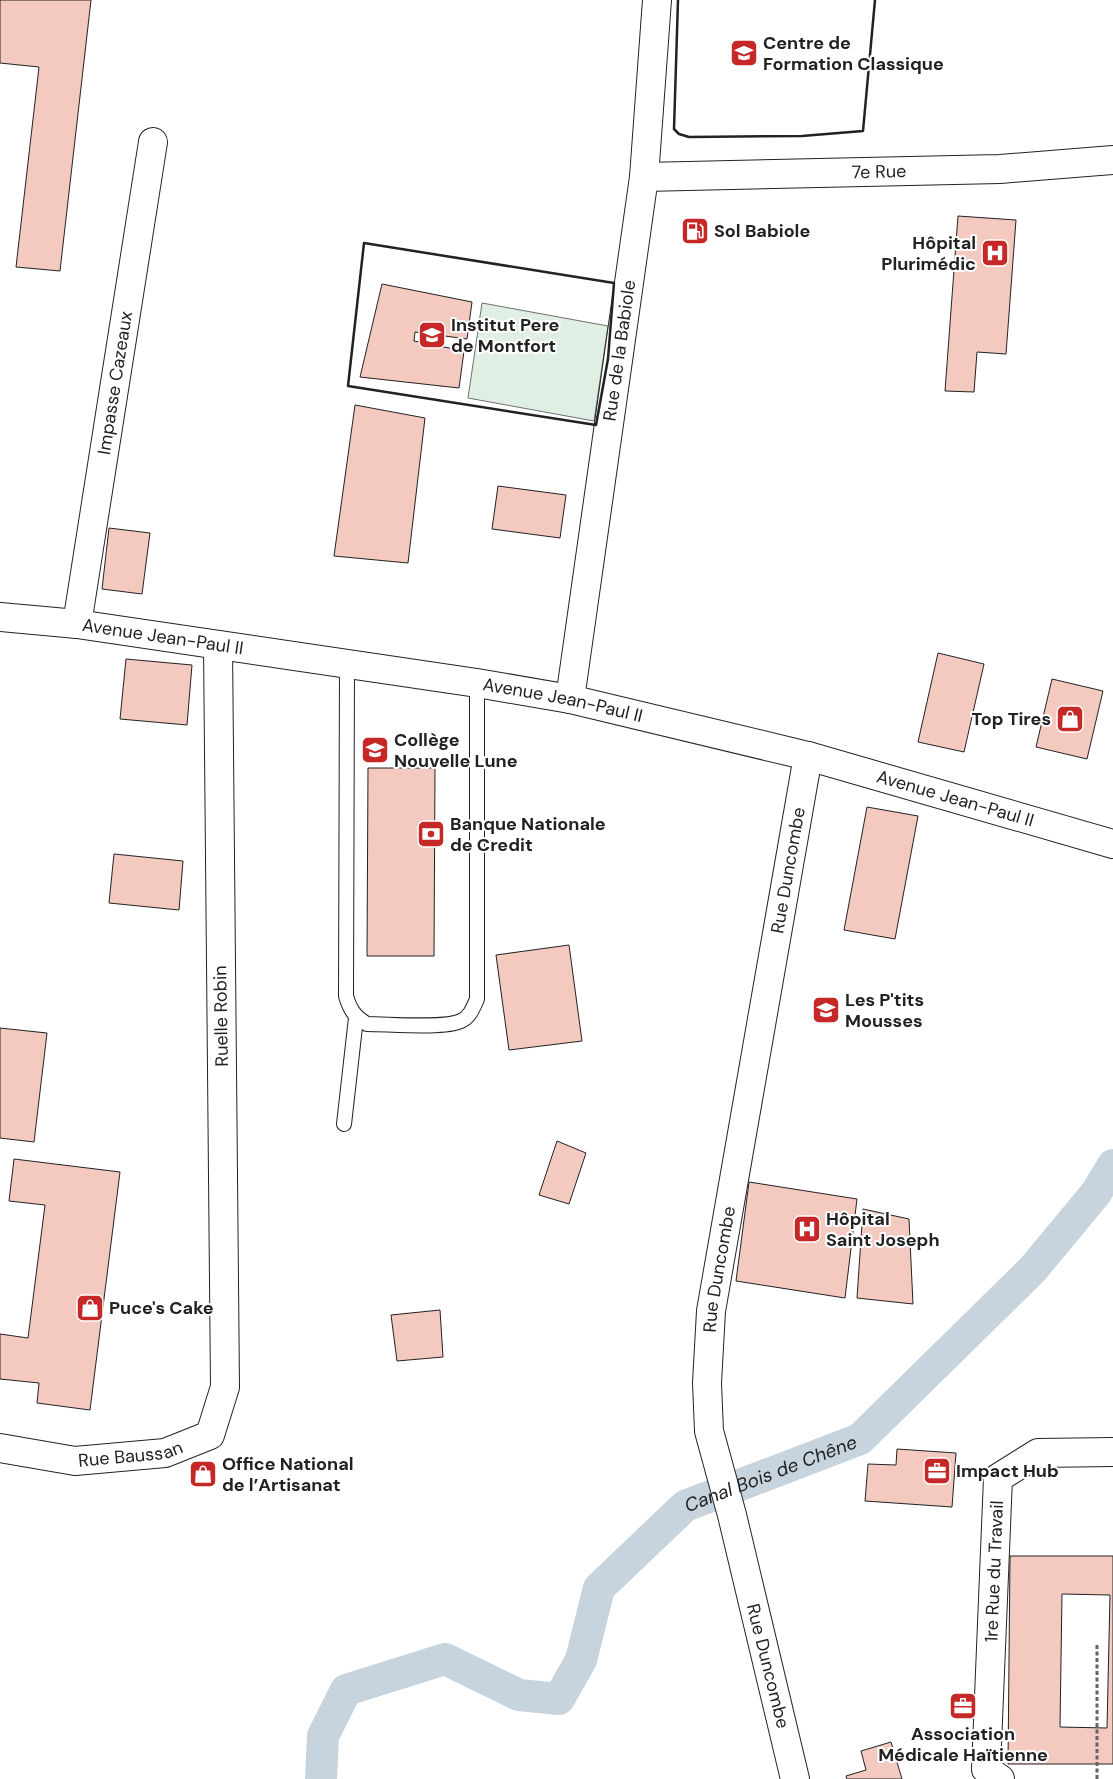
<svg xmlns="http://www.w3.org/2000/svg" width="1113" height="1779" viewBox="0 0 1113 1779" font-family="'DM Sans',sans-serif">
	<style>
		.green { fill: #e0efe3; stroke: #6f6f6f }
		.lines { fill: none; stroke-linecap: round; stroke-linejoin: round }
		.canal { stroke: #c7d3dd; stroke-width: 32 }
		.building { fill: #f3c9c0; stroke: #222; fill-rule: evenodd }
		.lane-casing { stroke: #222; stroke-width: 16 }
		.street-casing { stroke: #222; stroke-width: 30 }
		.secondary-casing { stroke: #222; stroke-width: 30 }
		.path { stroke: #646464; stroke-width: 3; stroke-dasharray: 4 2.5; stroke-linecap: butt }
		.lane { stroke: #fff; stroke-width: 14 }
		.street { stroke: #fff; stroke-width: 28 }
		.secondary { stroke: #fff; stroke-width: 28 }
		.wall { stroke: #222; stroke-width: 2.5 }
		.labels { text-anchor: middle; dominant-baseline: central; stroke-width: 4; stroke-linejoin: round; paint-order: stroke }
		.poi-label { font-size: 18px; font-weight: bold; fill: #222; stroke: #fff; text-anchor: start }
		.street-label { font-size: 18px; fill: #222; stroke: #fff }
		.water-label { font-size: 19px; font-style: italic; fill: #222; stroke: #fff }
	</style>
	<rect width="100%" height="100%" fill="#fff"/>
	<path class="green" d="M482,303L608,326L594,421L468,398Z"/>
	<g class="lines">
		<path class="canal" id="s1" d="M321,1779L323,1736L346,1690L445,1659L519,1695L559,1699L581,1660L599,1588L685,1506L860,1439L1033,1269L1096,1193L1113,1165"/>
	</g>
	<g class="building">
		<path d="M0,0H91L60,271L16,267L39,67L0,63Z"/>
		<path d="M958,216L1016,220L1006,354L977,352L974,392L945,391Z"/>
		<path d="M382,284L472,302L467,339L415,332L414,341L464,351L459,388L360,377Z"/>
		<path d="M355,405L425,418L408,563L334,556Z"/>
		<path d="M498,486L566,495L560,538L492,529Z"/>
		<path d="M109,528L150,533L142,594L102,589Z"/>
		<path d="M938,653L984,664L964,752L918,742Z"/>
		<path d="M126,659L192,665L187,725L120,719Z"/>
		<path d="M1052,679L1103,691L1087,759L1036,747Z"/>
		<path d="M368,768H435L434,956H367Z"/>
		<path d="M867,807L918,816L895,939L844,930Z"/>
		<path d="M114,854L183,861L179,910L109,903Z"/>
		<path d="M569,945L582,1041L509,1050L496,955Z"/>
		<path d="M0,1028L47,1033L34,1142L0,1138Z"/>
		<path d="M557,1141L586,1153L569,1204L539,1195Z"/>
		<path d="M14,1159L120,1172L90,1410L37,1403L39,1383L0,1379V1334L28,1338L45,1205L9,1201Z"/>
		<path d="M749,1182L857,1199L845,1298L736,1281Z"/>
		<path d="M863,1209L909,1219L913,1304L857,1298Z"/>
		<path d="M440,1310L443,1357L397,1361L391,1315Z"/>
		<path d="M897,1449L956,1453L952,1507L865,1501L868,1464L896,1465Z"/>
		<path d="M1010,1556H1113V1764H1008ZM1062,1594L1110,1595L1107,1728L1060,1727Z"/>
		<path d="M891,1742L902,1779H847L846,1776L866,1770L861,1751Z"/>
	</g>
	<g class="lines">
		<g class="lane-casing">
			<g id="lane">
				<path d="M347,664L346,996C350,1010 355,1017 367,1024C389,1024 444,1029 461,1021C470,1017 473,1008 477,999V683"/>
				<path d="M344,1124L356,1018"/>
			</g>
		</g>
		<g class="street-casing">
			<g id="street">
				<path id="s2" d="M644,177L1000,169L1113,160"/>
				<path id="s3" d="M77,624L153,142"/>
				<path id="s4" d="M570,699L644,177L657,0"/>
				<path id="s5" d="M0,1448L75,1461L165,1453L210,1435L225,1387L218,645"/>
				<path id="s6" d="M795,1779L732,1515L709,1431L707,1383L711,1311L808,756"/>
				<path id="s7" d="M1000,1779L986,1769L998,1478L1038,1453L1113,1452"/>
			</g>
		</g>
		<g class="secondary-casing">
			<g id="secondary">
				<path id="s8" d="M0,617L77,624L477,683L570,699L808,756L1113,844"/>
			</g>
		</g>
		<path class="path" d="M1097,1779V1644"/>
		<use href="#lane" class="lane"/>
		<use href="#street" class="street"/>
		<use href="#secondary" class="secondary"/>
		<g class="wall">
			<path d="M678,0L674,129L679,134L689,137L802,136L863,131L875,0"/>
			<path d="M364,243L614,283L608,359L596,425L348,386Z"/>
		</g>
	</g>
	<defs>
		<g id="school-square" transform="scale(1.4375)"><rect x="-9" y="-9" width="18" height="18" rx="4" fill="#c62828" stroke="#fff"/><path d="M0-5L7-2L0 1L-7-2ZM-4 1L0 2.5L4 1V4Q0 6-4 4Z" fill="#fff"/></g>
		<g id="fuel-square" transform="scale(1.4375)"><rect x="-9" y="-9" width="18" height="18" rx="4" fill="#c62828" stroke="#fff"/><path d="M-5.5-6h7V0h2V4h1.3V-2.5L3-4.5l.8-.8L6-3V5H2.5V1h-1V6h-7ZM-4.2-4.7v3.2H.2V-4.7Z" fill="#fff"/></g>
		<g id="hospital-square" transform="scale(1.4375)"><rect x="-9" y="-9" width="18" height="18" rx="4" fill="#c62828" stroke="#fff"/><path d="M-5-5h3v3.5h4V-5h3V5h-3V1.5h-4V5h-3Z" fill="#fff"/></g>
		<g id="shop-square" transform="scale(1.4375)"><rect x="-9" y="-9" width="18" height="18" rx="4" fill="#c62828" stroke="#fff"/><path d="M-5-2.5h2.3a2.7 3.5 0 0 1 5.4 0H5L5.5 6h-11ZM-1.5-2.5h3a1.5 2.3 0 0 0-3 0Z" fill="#fff"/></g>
		<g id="bank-square" transform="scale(1.4375)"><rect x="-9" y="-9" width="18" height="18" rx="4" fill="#c62828" stroke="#fff"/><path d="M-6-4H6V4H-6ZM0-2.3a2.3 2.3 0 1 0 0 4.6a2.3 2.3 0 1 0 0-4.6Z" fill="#fff"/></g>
		<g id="office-square" transform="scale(1.4375)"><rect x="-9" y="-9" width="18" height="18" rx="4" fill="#c62828" stroke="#fff"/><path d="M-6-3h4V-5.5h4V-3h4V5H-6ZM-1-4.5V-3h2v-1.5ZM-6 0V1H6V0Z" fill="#fff"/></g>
	</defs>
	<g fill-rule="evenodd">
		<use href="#school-square" x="744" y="53"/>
		<use href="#fuel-square" x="695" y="231"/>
		<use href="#hospital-square" x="995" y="253"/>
		<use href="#school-square" x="432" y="335"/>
		<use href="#shop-square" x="1070" y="719"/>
		<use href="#school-square" x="375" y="750"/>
		<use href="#bank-square" x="431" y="834"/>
		<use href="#school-square" x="826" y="1010"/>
		<use href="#hospital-square" x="807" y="1229"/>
		<use href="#shop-square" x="90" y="1308"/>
		<use href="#office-square" x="937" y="1471"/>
		<use href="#shop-square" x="203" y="1474"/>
		<use href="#office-square" x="963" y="1706"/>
	</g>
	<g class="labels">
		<g class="poi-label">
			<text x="763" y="43">Centre de<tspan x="763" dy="21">Formation Classique</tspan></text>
			<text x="714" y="231">Sol Babiole</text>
			<text x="976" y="243" text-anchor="end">Hôpital<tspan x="976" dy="21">Plurimédic</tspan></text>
			<text x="451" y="325">Institut Pere<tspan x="451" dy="21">de Montfort</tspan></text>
			<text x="1051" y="719" text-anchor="end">Top Tires</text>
			<text x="394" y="740">Collège<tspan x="394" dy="21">Nouvelle Lune</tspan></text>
			<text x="450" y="824">Banque Nationale<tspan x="450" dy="21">de Credit</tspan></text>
			<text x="845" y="1000">Les P'tits<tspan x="845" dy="21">Mousses</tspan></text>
			<text x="826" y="1219">Hôpital<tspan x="826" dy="21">Saint Joseph</tspan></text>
			<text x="109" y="1308">Puce's Cake</text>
			<text x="222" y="1464">Office National<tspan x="222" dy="21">de l’Artisanat</tspan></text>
			<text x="956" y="1471">Impact Hub</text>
			<text x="963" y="1734" text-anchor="middle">Association<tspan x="963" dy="21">Médicale Haïtienne</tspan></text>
		</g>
		<g class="street-label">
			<text stroke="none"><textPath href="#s2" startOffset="235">7e Rue</textPath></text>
			<text stroke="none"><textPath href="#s4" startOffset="352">Rue de la Babiole</textPath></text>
			<text stroke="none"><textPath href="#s3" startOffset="244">Impasse Cazeaux</textPath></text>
			<text stroke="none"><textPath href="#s8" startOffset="164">Avenue Jean-Paul II</textPath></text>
			<text stroke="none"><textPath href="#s8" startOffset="569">Avenue Jean-Paul II</textPath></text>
			<text stroke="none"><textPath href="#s8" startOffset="974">Avenue Jean-Paul II</textPath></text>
			<text stroke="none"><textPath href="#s6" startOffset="926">Rue Duncombe</textPath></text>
			<text transform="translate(221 1016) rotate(-91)">Ruelle Robin</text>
			<text stroke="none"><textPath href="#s6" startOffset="521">Rue Duncombe</textPath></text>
			<text stroke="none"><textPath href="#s5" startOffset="132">Rue Baussan</textPath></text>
			<text stroke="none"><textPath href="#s7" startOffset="215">1re Rue du Travail</textPath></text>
			<text transform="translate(768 1666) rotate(76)">Rue Duncombe</text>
		</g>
		<g class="water-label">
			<text stroke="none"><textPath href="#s1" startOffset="650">Canal Bois de Chêne</textPath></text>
		</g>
	</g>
</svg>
